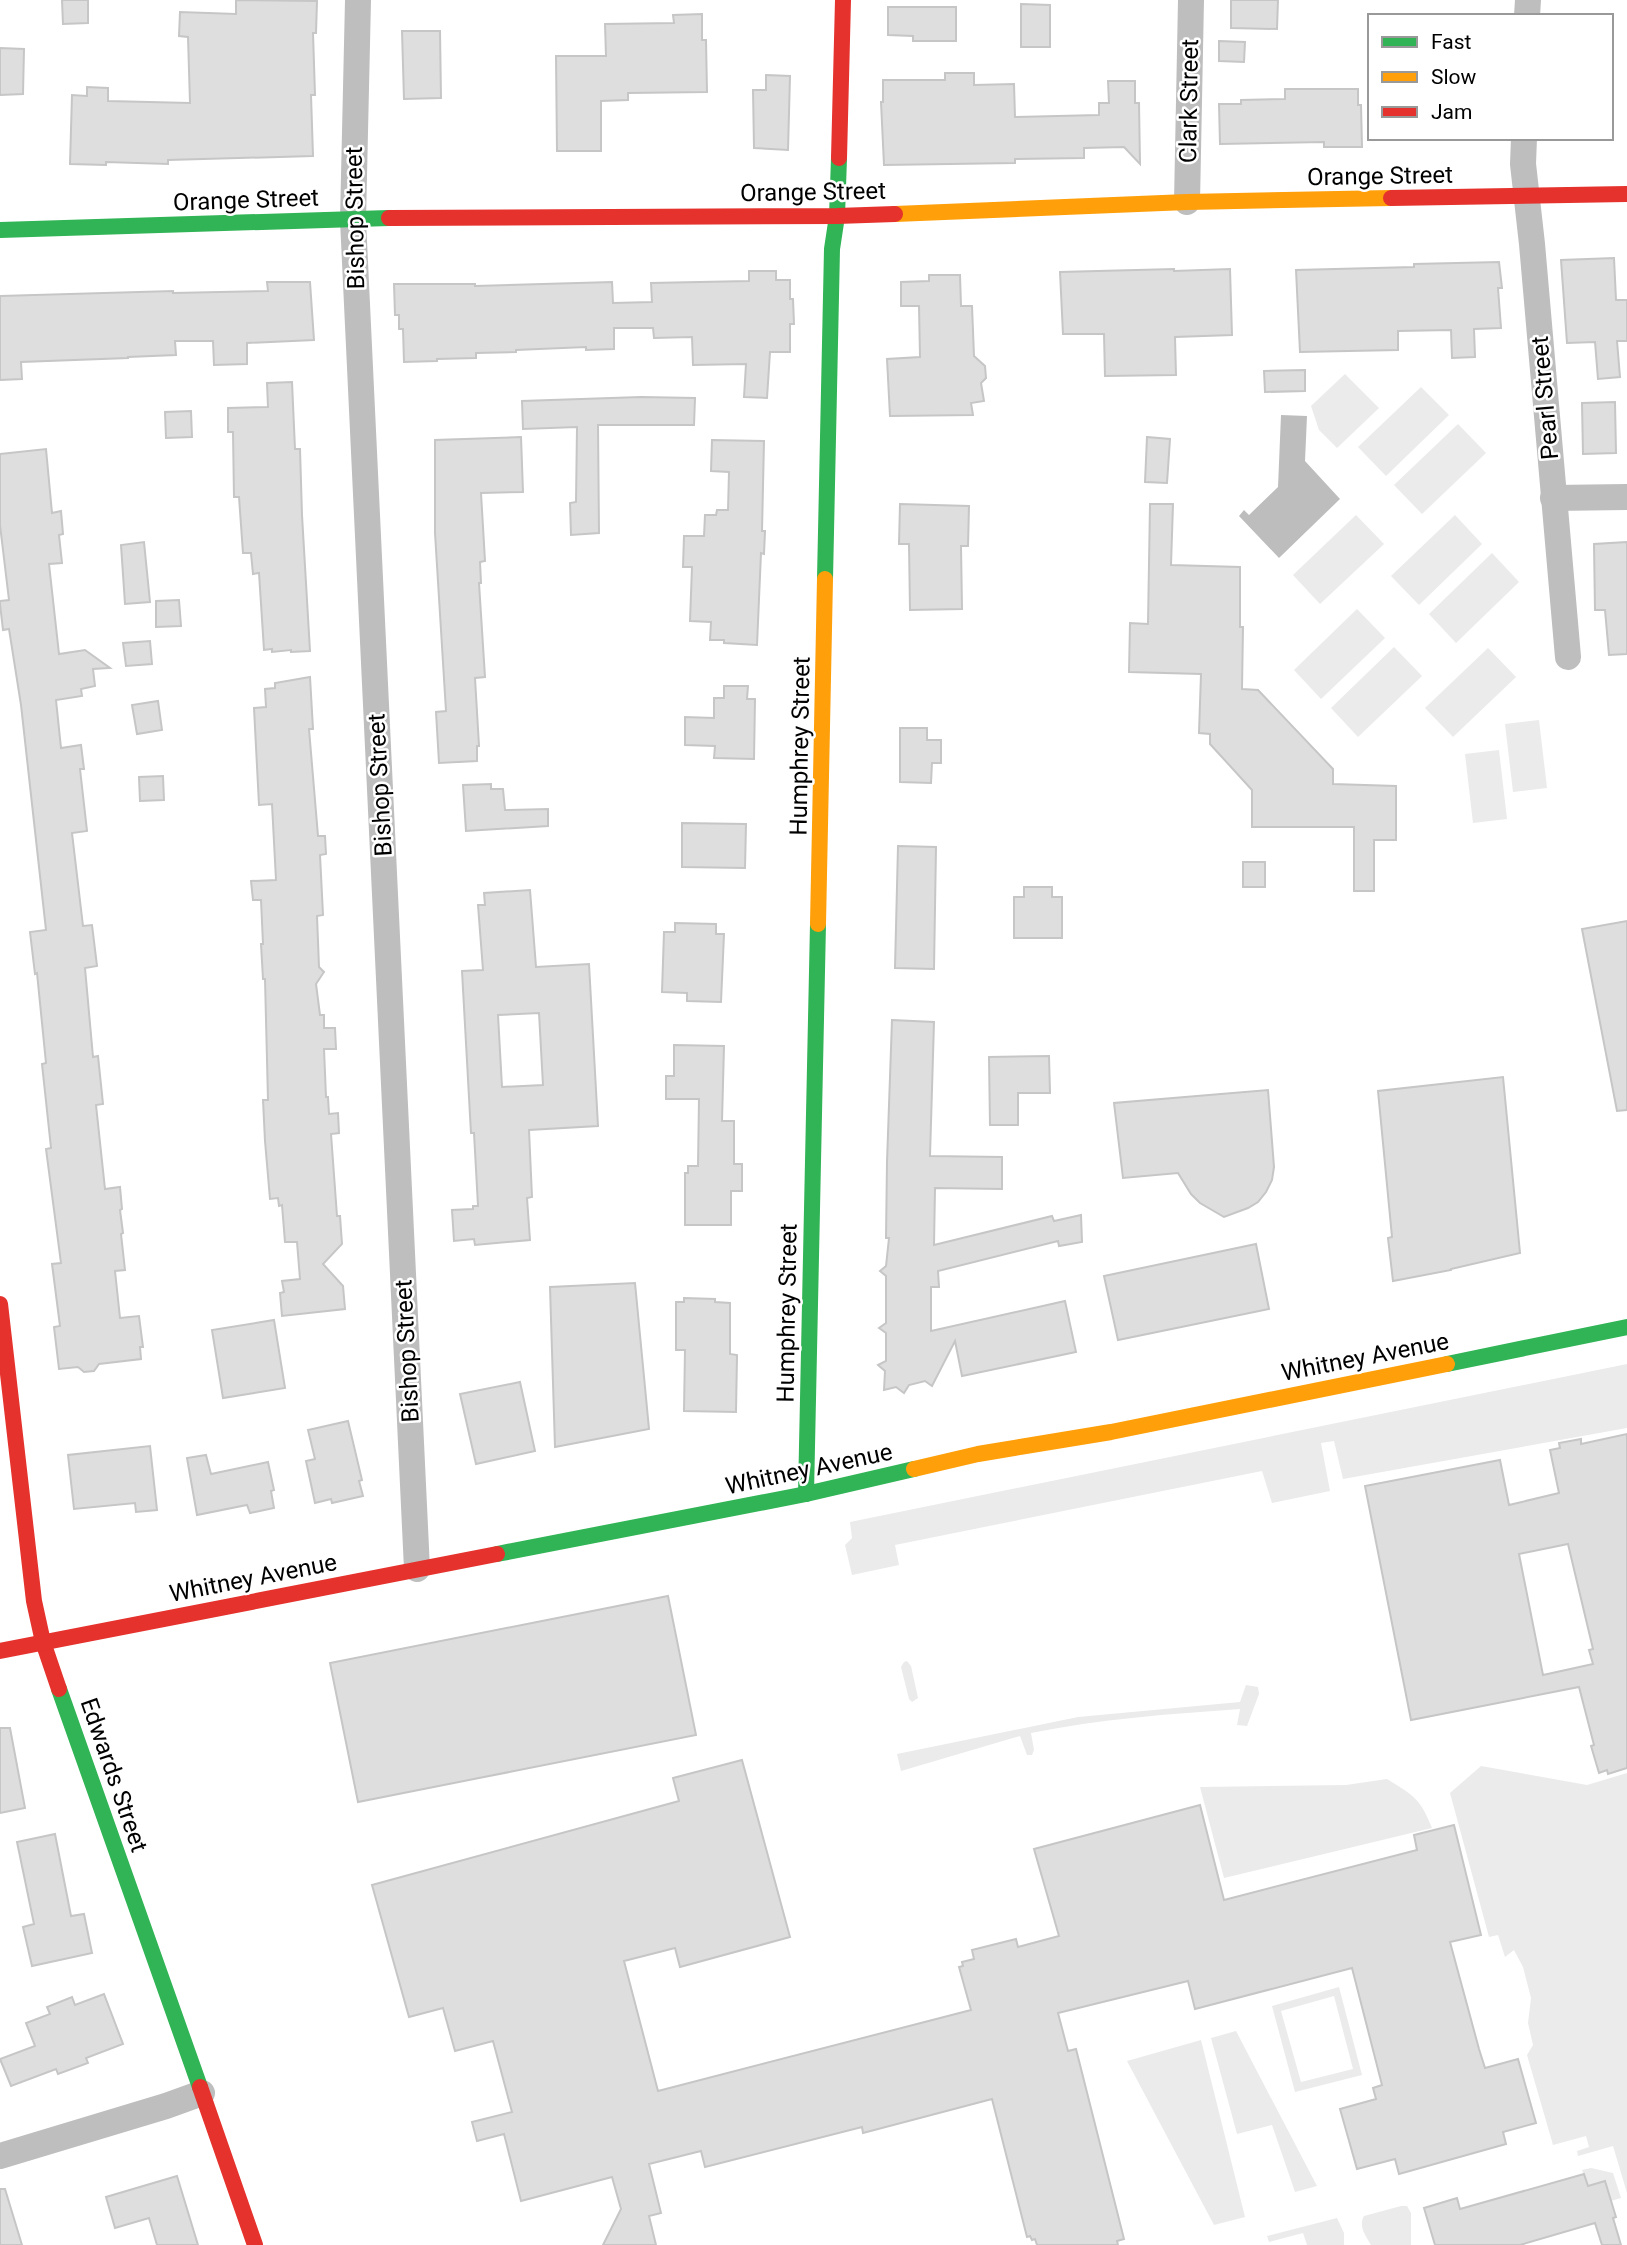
<svg xmlns="http://www.w3.org/2000/svg" width="1627" height="2245" viewBox="0 0 1627 2245" font-family="Roboto,sans-serif">
	<style>
		.green { fill: #ebebeb; fill-rule: evenodd }
		.water { fill: #bdbdbd }
		.building { fill: #dedede; stroke: #c6c6c6; stroke-width: 2; fill-rule: evenodd }
		.lines { fill: none; stroke-linecap: round; stroke-linejoin: round }
		.street { stroke: #bebebe; stroke-width: 26 }
		.fast { stroke: #30b455; stroke-width: 16 }
		.slow { stroke: #ff9f0a; stroke-width: 16 }
		.jam { stroke: #e5322d; stroke-width: 16 }
		.labels { text-anchor: middle; dominant-baseline: central; stroke-width: 5; stroke-linejoin: round; paint-order: stroke }
		.street-label { font-size: 24px; fill: #000; stroke: #fff }
	</style>
	<rect width="100%" height="100%" fill="#fff"/>
	<g class="green">
		<path d="M1345,374L1379,408L1337,448L1319,430L1311,406Z"/>
		<path d="M1421,387L1449,415L1386,476L1358,447Z"/>
		<path d="M1458,424L1486,453L1422,514L1394,485Z"/>
		<path d="M1356,515L1384,544L1320,604L1293,575Z"/>
		<path d="M1455,515L1482,544L1419,605L1391,576Z"/>
		<path d="M1492,553L1519,582L1456,643L1429,614Z"/>
		<path d="M1357,609L1385,638L1321,699L1294,670Z"/>
		<path d="M1394,647L1422,676L1358,737L1331,708Z"/>
		<path d="M1488,648L1516,677L1453,737L1425,708Z"/>
		<path d="M1539,720L1547,788L1513,792L1505,724Z"/>
		<path d="M1499,750L1507,819L1473,823L1465,754Z"/>
		<path d="M1627,1364V1428L1343,1479L1334,1441L1321,1443L1330,1491L1272,1503L1262,1471L895,1545L899,1565L852,1575L845,1545L852,1538L850,1522Z"/>
		<path d="M907,1661L911,1666L918,1698L912,1702L909,1699L901,1667L904,1662Z"/>
		<path d="M1246,1685L1258,1687L1259,1694L1247,1726L1237,1725L1240,1709C1169,1714 1100,1719 1031,1733L1034,1750L1032,1755H1027L1020,1736L901,1771L897,1754L1078,1717L1240,1702Z"/>
		<path d="M1481,1766L1587,1785L1627,1773V2193L1613,2146L1578,2156L1577,2151L1589,2147L1586,2136L1553,2145L1527,2055L1533,2045L1528,2023L1531,1998L1523,1967L1514,1950L1505,1957L1498,1935L1489,1937L1450,1793Z"/>
		<path d="M1387,1779C1414,1796 1420,1798 1432,1828L1224,1878L1200,1787L1346,1785Z"/>
		<path d="M1339,1987L1362,2075L1295,2092L1272,2006ZM1334,1996L1353,2069L1301,2082L1281,2011Z"/>
		<path d="M1236,2031L1317,2186L1295,2192L1272,2125L1237,2134L1211,2038Z"/>
		<path d="M1201,2040L1245,2217L1214,2225L1127,2061Z"/>
		<path d="M1591,2168L1613,2173L1621,2198L1611,2201L1605,2181L1588,2186L1582,2170Z"/>
		<path d="M1401,2206H1407L1411,2213V2245H1371C1366,2236 1358,2226 1364,2216Z"/>
		<path d="M1337,2218L1344,2233V2245H1307L1303,2233L1269,2242L1267,2236Z"/>
	</g>
	<path class="water" d="M1281,415L1307,416L1305,461L1340,499L1279,558L1239,516L1244,510L1249,515L1278,487Z"/>
	<g class="building">
		<path d="M62,0H88V23L63,24Z"/>
		<path d="M236,0L317,1L316,33H313L315,95H311L313,156L168,160V164L106,162V165L70,164L72,95L87,96V87L108,88V101L190,103L188,37L179,36L180,12L236,14Z"/>
		<path d="M1231,0H1278L1277,29L1231,28Z"/>
		<path d="M1021,4L1050,5V47H1021Z"/>
		<path d="M888,7H956V41H913V36L888,35Z"/>
		<path d="M702,14V40H706L707,92L628,93V100L601,101V151H557L556,56H606L605,24L674,23L673,15Z"/>
		<path d="M402,31H440L441,98L404,99Z"/>
		<path d="M1219,41L1245,42L1244,62L1219,61Z"/>
		<path d="M0,48L24,49L23,94L0,95Z"/>
		<path d="M945,73H974V85L1014,84L1015,117L1099,115V103H1109L1108,81H1135V103H1139L1140,164L1124,147L1084,148V158L1015,159V163L884,165L881,102H883V80H945Z"/>
		<path d="M766,75L790,76L788,150L754,148L753,90H766Z"/>
		<path d="M1285,89H1358V105H1361L1362,147H1324V142L1220,144L1219,104H1241V100L1285,99Z"/>
		<path d="M1614,258L1616,300H1627V341H1617L1620,377L1598,379L1595,342L1567,343L1561,260Z"/>
		<path d="M1499,262L1502,288H1498L1501,328L1474,329L1475,357L1452,358L1451,330L1398,331V350L1300,352L1296,270L1414,267V264Z"/>
		<path d="M1174,269V271L1230,269L1232,335L1175,337L1176,375L1105,376L1104,334H1063L1060,272Z"/>
		<path d="M749,271H776V280H790V299H793L794,324H790V352H770L767,398L744,397L746,364L693,365L692,337L654,338L653,328H614V349L586,350V347L516,350V352L476,353V358L437,359V361L404,362L403,329H399V315H395L394,284H475V286L612,282L613,303L652,302L651,283L749,281Z"/>
		<path d="M929,275H960L961,306H972L974,356L985,366L986,378L981,383L984,401L971,403L973,415L890,416L887,359L920,357L919,306H901V282L929,281Z"/>
		<path d="M267,282H310L314,340L247,343V364L214,365L213,341H175L176,355L128,357V358L21,362L22,379L0,380V296L173,291V293L268,291Z"/>
		<path d="M1305,370V391L1265,392L1264,371Z"/>
		<path d="M292,382L295,449H300L302,515L310,651L291,652V650L272,652V649L264,650L259,573L253,574L251,553H243L239,497H234L233,432H228V408L268,407L267,383Z"/>
		<path d="M641,397L695,398L694,425H598L599,533L571,535L570,503L576,502L577,427L523,429L522,401Z"/>
		<path d="M1615,402L1616,453L1583,454L1582,403Z"/>
		<path d="M191,411L192,437L166,438L165,412Z"/>
		<path d="M521,437L523,492L481,493L485,561L480,562L481,583H479L485,677L475,678L479,746H477V761L439,763L436,712L446,711L435,533V440Z"/>
		<path d="M1147,437L1170,439L1167,483L1145,482Z"/>
		<path d="M712,440L764,441L762,531H765L764,554L761,553L757,645L724,643V640H710L711,622L690,621L692,567H683L684,536H704L705,515H716L717,510H728L729,472L711,471Z"/>
		<path d="M46,449L52,513L61,511L63,534L59,535L62,563L49,564L59,654L85,650L110,668L93,669L95,686L81,689L82,696L56,700L61,748L81,745L84,769H80L87,831L72,833L83,926L92,925L97,966L85,968L93,1057L98,1056L103,1104L96,1105L105,1189L120,1187L122,1209L120,1210L123,1233L121,1234L125,1270L115,1271L120,1318L139,1316L143,1347H140L141,1359L99,1364L94,1371L84,1372L78,1367L59,1369L54,1327L60,1326L52,1264L61,1263L46,1149L51,1148L42,1064L46,1063L37,973L35,974L30,932L46,930L21,705L9,629L3,630L0,604V601L9,600L0,525V454Z"/>
		<path d="M900,504L969,506L968,546H961L962,609L910,610L909,544H899Z"/>
		<path d="M1150,504H1173L1171,565L1240,567V627H1243L1242,689L1258,690L1333,769V784L1396,786V840H1374V891H1354V827H1252V790L1210,744V734L1199,733L1201,674L1129,672L1130,623L1148,624Z"/>
		<path d="M144,542L150,602L125,604L121,545Z"/>
		<path d="M1627,542V654L1609,655L1605,610H1595L1594,544Z"/>
		<path d="M179,600L181,626L156,627V601Z"/>
		<path d="M150,641L152,664L126,666L123,643Z"/>
		<path d="M310,677L313,729H309L318,836H325L326,854L320,855L323,915L317,916L319,967L324,972L316,984L320,1015H324V1028H335L336,1049H324L326,1097H328L329,1114L338,1113L339,1133L331,1134L337,1216H340L342,1244L323,1264L343,1286L345,1309L282,1316L280,1293L284,1292L282,1281L300,1279L297,1242H285L282,1205L279,1206L278,1198L270,1199L265,1141L263,1100H268L265,979H263L261,944H263L261,900H253L251,881L276,880L272,804L259,805L254,708L266,707L265,689L275,688V683Z"/>
		<path d="M724,686H748L747,699H755L754,759L714,758L715,746L685,745V717L714,718V698H724Z"/>
		<path d="M158,701L162,730L137,734L132,705Z"/>
		<path d="M900,728H927V740H941V763H932L931,783L900,782Z"/>
		<path d="M163,776L164,800L140,801L139,777Z"/>
		<path d="M491,784V789H503L505,810L548,809V826L466,831L463,785Z"/>
		<path d="M682,823L746,824L745,868L682,867Z"/>
		<path d="M898,846L936,847L934,969L895,968Z"/>
		<rect x="1243" y="862" width="22" height="25"/>
		<path d="M1024,887H1052V897H1062V938H1014V897H1024Z"/>
		<path d="M530,890L536,967L589,964L598,1126L529,1130L532,1197L527,1198L530,1240L475,1245L474,1239L454,1241L452,1210L473,1209V1206H478L474,1133H471L462,971L483,970L478,905H485L484,893ZM539,1013L543,1085L502,1087L498,1015Z"/>
		<path d="M1627,921V1110L1617,1111L1582,929Z"/>
		<path d="M675,923L716,924V934H724L721,1002L687,1001V993L662,992L664,932H675Z"/>
		<path d="M892,1020L934,1022L930,1156L1002,1157V1189L935,1188L934,1245L1052,1216L1054,1221L1081,1215L1082,1242L1059,1246L1058,1241L938,1271L939,1287H931V1331L1065,1301L1076,1352L962,1376L955,1341L932,1386L925,1381L909,1385L904,1393L896,1387L884,1390L885,1371L878,1365L886,1361V1333L879,1328L886,1323V1276L880,1271L886,1266L889,1238H886L887,1162Z"/>
		<path d="M674,1045L724,1046L722,1121H734V1164H742V1191H731V1225H685V1173H688V1166H698L699,1099H666V1076H674Z"/>
		<path d="M1049,1056L1050,1093H1018V1125H990L989,1057Z"/>
		<path d="M1503,1077L1520,1253L1451,1269V1270L1393,1281L1388,1238L1392,1237L1378,1091Z"/>
		<path d="M1268,1090L1274,1167L1272,1180L1266,1192L1258,1202L1248,1208L1224,1217L1200,1203L1191,1194L1178,1173L1123,1178L1114,1103Z"/>
		<path d="M1256,1244L1269,1309L1118,1340L1104,1276Z"/>
		<path d="M635,1283L649,1429L555,1447L550,1287Z"/>
		<path d="M684,1298L715,1299V1302L730,1303V1354L737,1355L736,1412L684,1411L685,1350H676V1302H684Z"/>
		<path d="M274,1320L285,1388L223,1398L212,1330Z"/>
		<path d="M520,1382L535,1451L476,1464L460,1394Z"/>
		<path d="M348,1421L362,1480L359,1481L363,1496L332,1503L331,1499L315,1503L306,1461L315,1459L308,1430Z"/>
		<path d="M1627,1434V1768L1608,1774L1607,1770L1599,1773L1591,1746L1594,1745L1579,1687L1411,1720L1365,1486L1500,1460L1509,1505L1559,1493L1550,1450L1560,1448L1559,1443L1581,1439V1444ZM1568,1544L1593,1649L1589,1650L1593,1664L1543,1675L1519,1554Z"/>
		<path d="M150,1446L157,1510L136,1512L135,1503L74,1509L68,1455Z"/>
		<path d="M206,1455L211,1474L268,1462L274,1490L271,1491L274,1508L250,1513L247,1505L197,1515L187,1458Z"/>
		<path d="M668,1596L696,1735L358,1802L330,1663Z"/>
		<path d="M0,1728H10L25,1808L0,1813Z"/>
		<path d="M742,1760L790,1937L680,1967L675,1948L624,1961L658,2091L971,2010L959,1967L963,1966L962,1962L974,1959L972,1950L1016,1939L1018,1947L1059,1936L1034,1849L1200,1805L1224,1900L1417,1850L1414,1835L1454,1825L1481,1935L1450,1942L1479,2049L1485,2068L1518,2059L1536,2123L1503,2132L1506,2144L1399,2174L1395,2159L1357,2169L1340,2109L1376,2099L1373,2088L1382,2085L1352,1968L1195,2009L1188,1981L1058,2013L1068,2051L1076,2049L1124,2239L1117,2241L1118,2245H1037L1035,2239L1032,2240L1030,2236L1027,2237L992,2099L863,2133L862,2127L705,2167L701,2151L649,2164L661,2213L649,2216L656,2245H603L621,2209L612,2177L521,2201L504,2134L477,2141L472,2122L512,2112L493,2041L455,2051L443,2008L409,2017L372,1885L679,1801L673,1778Z"/>
		<path d="M55,1834L71,1916L84,1914L92,1953L32,1966L23,1927L34,1924L17,1842Z"/>
		<path d="M104,1994L123,2044L86,2058L88,2063L58,2074L56,2069L11,2086L0,2059L35,2046L26,2023L50,2014L47,2007L72,1997L75,2005Z"/>
		<path d="M1584,2174L1588,2186L1605,2181L1616,2217L1613,2218L1621,2245H1602L1595,2223L1520,2245H1435L1424,2208L1457,2198L1460,2209Z"/>
		<path d="M177,2176L198,2245H157L149,2218L115,2228L106,2197Z"/>
		<path d="M0,2189H5L22,2245H0Z"/>
	</g>
	<g class="lines">
		<g class="street">
			<path d="M358,0L353,220L417,1569"/>
			<path d="M1527,16L1528,0"/>
			<path d="M1524,138L1523,164L1532,244L1568,657"/>
			<path d="M1187,202L1191,0"/>
			<path d="M1553,498L1627,497"/>
			<path d="M0,2156L166,2106L202,2093"/>
		</g>
		<g class="fast">
			<path d="M0,230L389,218"/>
			<path d="M825,579L832,249L837,216L839,158"/>
			<path d="M1447,1364L1627,1327"/>
			<path d="M806,1494L818,924"/>
			<path d="M497,1554L806,1494L914,1469"/>
			<path d="M59,1689L200,2087"/>
		</g>
		<g class="slow">
			<path d="M895,214L1187,202L1391,198"/>
			<path d="M818,924L825,579"/>
			<path d="M914,1469L978,1454L1111,1432L1447,1364"/>
		</g>
		<g class="jam">
			<path d="M839,158L843,0"/>
			<path d="M1391,198L1627,194"/>
			<path d="M389,218L837,216L895,214"/>
			<path d="M0,1304L34,1601L43,1642L59,1689"/>
			<path d="M0,1651L497,1554"/>
			<path d="M200,2087L255,2245"/>
		</g>
	</g>
	<g class="labels">
		<g class="street-label">
			<text transform="translate(1189 101) rotate(-89)">Clark Street</text>
			<text transform="translate(1380 176) rotate(-1)">Orange Street</text>
			<text transform="translate(813 192) rotate(-1)">Orange Street</text>
			<text transform="translate(246 200) rotate(-2)">Orange Street</text>
			<text transform="translate(355 218) rotate(-91)">Bishop Street</text>
			<text transform="translate(1545 398) rotate(-95)">Pearl Street</text>
			<text transform="translate(800 746) rotate(-89)">Humphrey Street</text>
			<text transform="translate(380 785) rotate(-93)">Bishop Street</text>
			<text transform="translate(787 1313) rotate(-89)">Humphrey Street</text>
			<text transform="translate(407 1351) rotate(-93)">Bishop Street</text>
			<text transform="translate(1365 1357) rotate(-11)">Whitney Avenue</text>
			<text transform="translate(809 1469) rotate(-12)">Whitney Avenue</text>
			<text transform="translate(253 1578) rotate(-11)">Whitney Avenue</text>
			<text transform="translate(114 1775) rotate(71)">Edwards Street</text>
		</g>
	</g>
	<rect x="1368" y="14" width="245" height="126" fill="#ffffff" stroke="#999999" stroke-width="2"/>
	<rect x="1382" y="37" width="35" height="10" fill="#30b455" stroke="#999999" stroke-width="2"/>
	<text x="1431" y="49" font-size="21" fill="#000000">Fast</text>
	<rect x="1382" y="72" width="35" height="10" fill="#ff9f0a" stroke="#999999" stroke-width="2"/>
	<text x="1431" y="84" font-size="21" fill="#000000">Slow</text>
	<rect x="1382" y="107" width="35" height="10" fill="#e5322d" stroke="#999999" stroke-width="2"/>
	<text x="1431" y="119" font-size="21" fill="#000000">Jam</text>
</svg>
